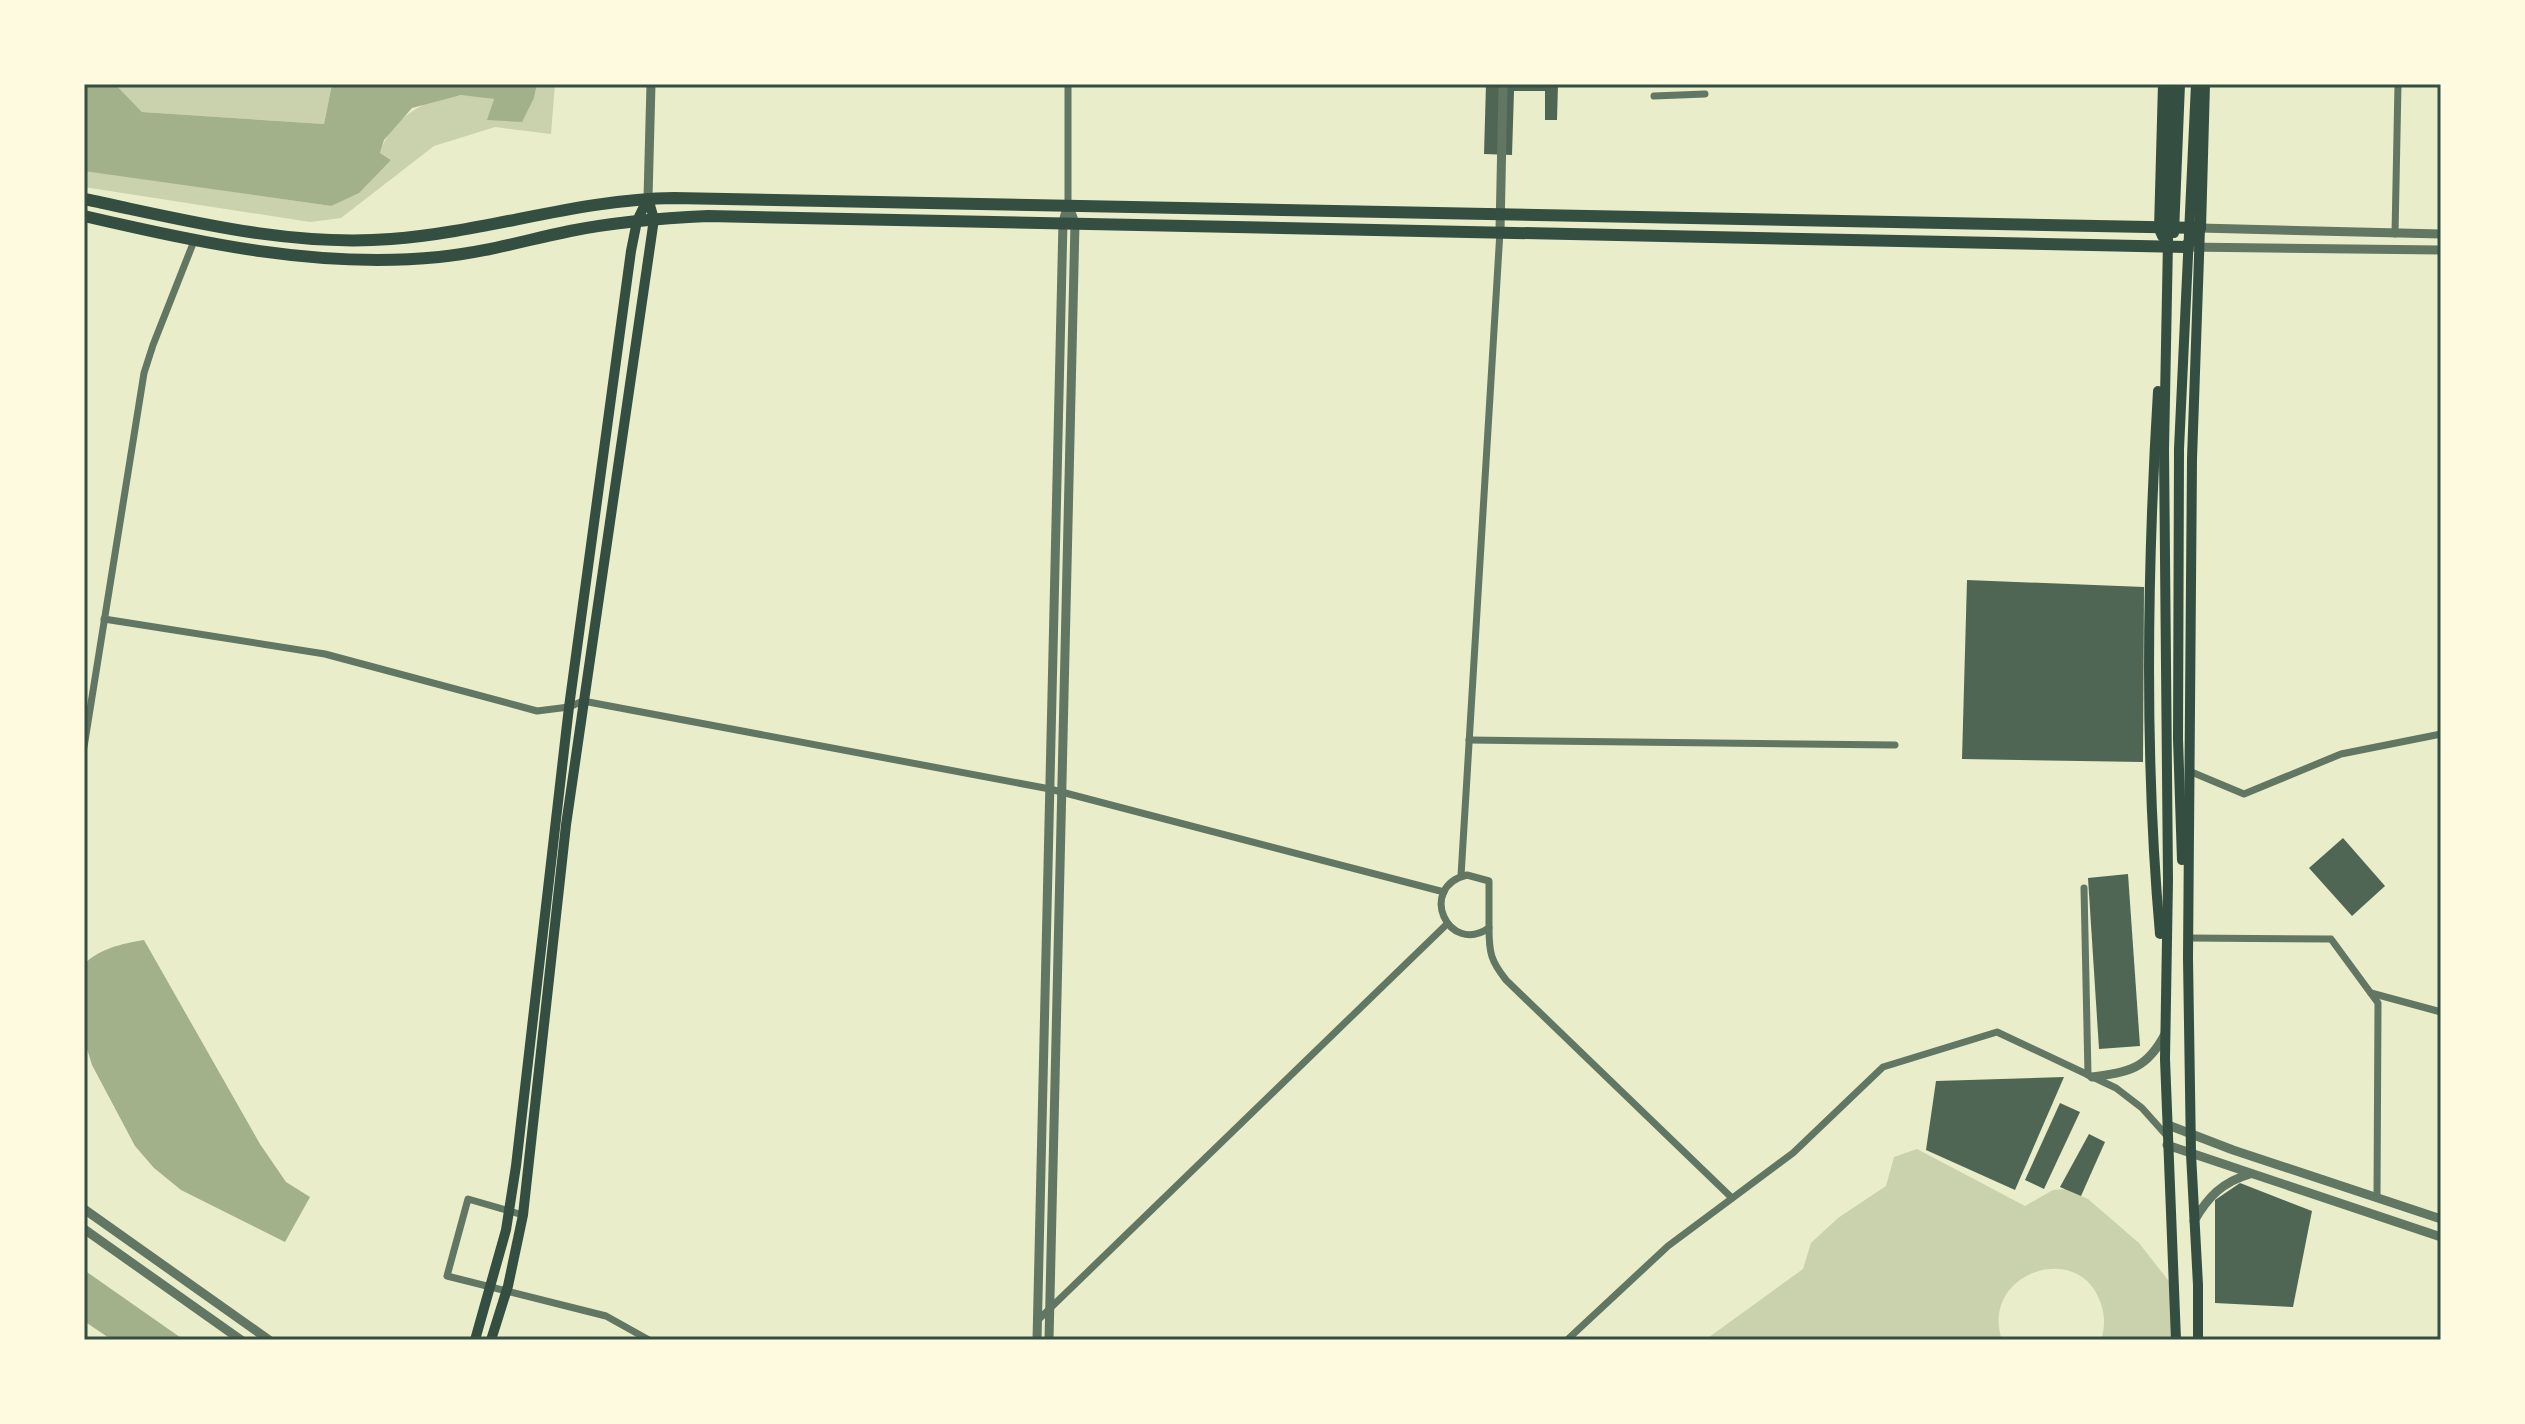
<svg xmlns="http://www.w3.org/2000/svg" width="2525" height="1424" viewBox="0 0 2525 1424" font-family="Arial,sans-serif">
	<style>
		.green { fill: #cad2ad }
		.water { fill: #a3b18a }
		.building { fill: #4f6655 }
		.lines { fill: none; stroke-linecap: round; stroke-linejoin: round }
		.minor { stroke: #617663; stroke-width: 7 }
		.tertiary { stroke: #617663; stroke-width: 9 }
		.secondary { stroke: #344e41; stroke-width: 10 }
		.trunk { stroke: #344e41; stroke-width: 12 }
		.neatline { fill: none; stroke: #344e41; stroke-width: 3 }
	</style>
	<rect width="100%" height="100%" fill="#e9edc9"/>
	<g class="green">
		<path d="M115,84H332L324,124L142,112Z"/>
		<path d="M537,84H555L551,134L495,127L434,146L341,218L310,222L84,187V171H92L331,206L391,160L380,153C390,119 427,96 463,95C473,95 484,98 494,99L488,120L534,98Z"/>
		<path d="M1917,1149L2025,1206L2053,1190L2066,1189L2088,1199L2139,1243L2175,1289L2176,1340H2101C2105,1328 2105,1316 2101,1304C2080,1238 1979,1273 2002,1340H1705L1803,1269L1811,1243L1838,1218L1886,1186L1894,1157Z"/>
	</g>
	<g class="water">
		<path d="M84,84H115L142,112L324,124L332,84H537L534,98L522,122L487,120L494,99L461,95L412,108L384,140L380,153L391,160L359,193L331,206L84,171Z"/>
		<path d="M144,940L260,1144L286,1182L310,1197L285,1242L181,1190L154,1168L135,1146L92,1065L84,1039V964C101,948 121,944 144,940Z"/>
		<path d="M84,1270L184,1340H112L84,1321Z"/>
	</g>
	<g class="building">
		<path d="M1486,84H1558L1557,120H1545V91H1514L1512,155L1484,154Z"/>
		<path d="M1967,580L2144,587L2143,762L1962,759Z"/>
		<path d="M2343,838L2385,886L2352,916L2309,868Z"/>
		<path d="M2128,874L2140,1046L2099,1049L2088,878Z"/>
		<path d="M2064,1077L2015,1190L1926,1150L1936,1081Z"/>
		<path d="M2060,1103L2080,1112L2044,1189L2025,1180Z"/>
		<path d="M2089,1134L2105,1142L2081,1196L2060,1187Z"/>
		<path d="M2240,1183L2312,1211L2293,1307L2215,1303V1200Z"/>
	</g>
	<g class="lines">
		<g class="minor">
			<path d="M1654,96L1705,94"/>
			<path d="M1068,204V84"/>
			<path d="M2395,234L2398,84"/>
			<path d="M104,619L325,654L537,711L569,707L583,701L1050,789L1444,892"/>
			<path d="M1469,740L1895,745"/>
			<path d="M84,747L144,373L153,345L194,241"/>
			<path d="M2189,771L2244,794L2341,754L2441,734"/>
			<path d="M1467,875L1489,881V928C1448,956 1417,887 1467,875Z"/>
			<path d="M1461,876L1500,231"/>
			<path d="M2084,888L2088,1075"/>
			<path d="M1489,928C1489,953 1491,961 1506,980L1732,1198"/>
			<path d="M2188,938L2331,939L2378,1003L2377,1197"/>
			<path d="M2371,993L2441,1012"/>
			<path d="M523,1215L468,1199L447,1276L606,1316L649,1340"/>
			<path d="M1038,1320L1447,924"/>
			<path d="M1567,1340L1668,1246L1793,1153L1883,1067L1997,1032L2116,1088L2142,1108L2167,1136"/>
		</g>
		<g class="tertiary">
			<path d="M648,198L651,84"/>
			<path d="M2200,228L2441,234"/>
			<path d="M1500,231L1503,84"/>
			<path d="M2186,247L2441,250"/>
			<path d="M2092,1077C2129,1072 2147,1069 2165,1034"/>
			<path d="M2168,1125L2233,1150L2441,1219"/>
			<path d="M2167,1145L2441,1237"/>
			<path d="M84,1209L269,1340"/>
			<path d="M2194,1221C2208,1197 2222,1182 2250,1174"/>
			<path d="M84,1229L241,1340"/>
			<path d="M1037,1340L1063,222L1068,204"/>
			<path d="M1049,1340L1075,223L1068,204"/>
		</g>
		<g class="secondary">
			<path d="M2171,84L2164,450L2168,880L2165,1059L2176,1340"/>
			<path d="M2174,233L2180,84"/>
			<path d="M2158,391C2147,571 2144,755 2160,934"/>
			<path d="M2182,860L2178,739L2179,449L2196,84"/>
			<path d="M475,1340L506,1230L516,1166L569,707L631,251L637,221L648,198"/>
			<path d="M491,1340L508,1286L523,1215L566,825L654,219L648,198"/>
			<path d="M2198,1340V1285L2191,1154L2188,958L2192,459L2200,228"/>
		</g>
		<g class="trunk">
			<path d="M84,199C186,220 286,247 391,239C486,232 579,199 674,198L2200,228"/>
			<path d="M84,216C201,243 318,269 439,257C483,253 526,240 570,231C615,222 662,218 708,216L2186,247L2200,228L2204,84"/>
			<path d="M2163,236L2160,229L2164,84"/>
		</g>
	</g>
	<rect width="2525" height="1424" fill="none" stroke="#fefae0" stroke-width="172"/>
	<rect x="86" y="86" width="2353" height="1252" class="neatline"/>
</svg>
